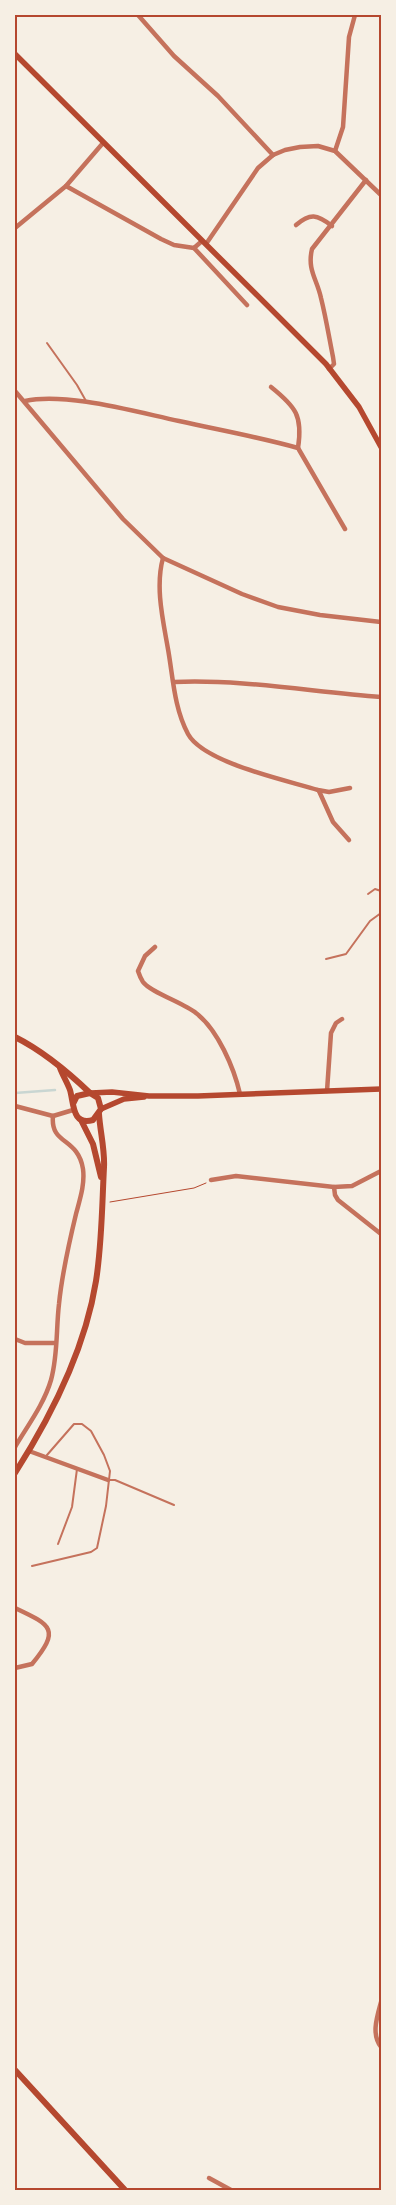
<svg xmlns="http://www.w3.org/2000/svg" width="396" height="2205" viewBox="0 0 396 2205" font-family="'Fira Sans Condensed',sans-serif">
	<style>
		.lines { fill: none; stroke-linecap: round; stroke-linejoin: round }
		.stream { stroke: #c9d6d2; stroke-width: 2.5 }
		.path { stroke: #b5482f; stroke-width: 1 }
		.service { stroke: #c5725c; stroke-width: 2 }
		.minor { stroke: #c5725c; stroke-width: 4.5 }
		.secondary { stroke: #b5482f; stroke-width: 5.5 }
		.primary { stroke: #b5482f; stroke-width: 6 }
		.neatline { fill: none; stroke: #b5482f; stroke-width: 2 }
	</style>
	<rect width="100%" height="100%" fill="#f6efe4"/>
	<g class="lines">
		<path class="stream" d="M15,1093L55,1090"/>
		<path class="path" d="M110,1202L194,1188L206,1183"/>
		<g class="service">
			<path d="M47,343L77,385L86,401"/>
			<path d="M368,894L375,889L381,891"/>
			<path d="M326,959L346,954L370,921L381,913"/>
			<path d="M108,1480H115L174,1505"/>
			<path d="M58,1544L72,1507L77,1469"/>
			<path d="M32,1566L91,1552L97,1548L106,1506L110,1471L104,1455L91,1431L82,1424H74L47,1455"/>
		</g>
		<g class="minor">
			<path d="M138,15L174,56L218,96L273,155"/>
			<path d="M335,151L343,127L349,37L355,15"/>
			<path d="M66,186L161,239L174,245L194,248L202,241"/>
			<path d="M296,225C310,213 317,214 332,226"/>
			<path d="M15,228L66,186L103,143"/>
			<path d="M206,244L258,168L273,155L285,150L300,147L318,146L335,151L381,195"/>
			<path d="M194,248L247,305"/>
			<path d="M329,369L334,364L333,357C329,337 326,318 321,298C317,279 307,270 312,249L366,180"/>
			<path d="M271,387C296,407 303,416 298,448"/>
			<path d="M15,391L123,519L163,558L242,594L278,607L320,615L381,622"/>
			<path d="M25,401C66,392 136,412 179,421C219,430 259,437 298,448L345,529"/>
			<path d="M163,558C155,587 163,620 168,649C173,677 174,708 188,734C204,763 286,780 318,790L329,792L350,788"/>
			<path d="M174,682C243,679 312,692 381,697"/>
			<path d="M319,791L333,822L349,840"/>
			<path d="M155,947L145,956L138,971C139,974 141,979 143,982C150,992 184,1003 196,1013C218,1030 234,1068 240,1094"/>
			<path d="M327,1091L331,1033L336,1023L342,1019"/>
			<path d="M15,1106L53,1116L73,1110"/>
			<path d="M211,1180L236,1176L334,1187L352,1186L381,1171"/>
			<path d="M334,1187L335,1195L338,1200L381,1234"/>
			<path d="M15,1339L25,1343H55"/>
			<path d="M15,1447C28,1425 44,1404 51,1380C58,1355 56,1329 59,1304C62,1273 69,1243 76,1214C80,1199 85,1184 83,1169C78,1137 50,1145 53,1116"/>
			<path d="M29,1451L108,1480"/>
			<path d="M15,1608C51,1625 61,1629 32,1664L15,1668"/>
			<path d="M381,2002C377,2017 371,2034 381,2047"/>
			<path d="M209,2178L231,2190"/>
		</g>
		<g class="secondary">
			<path d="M15,54L326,364L359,407L381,447"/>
			<path d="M91,1093L112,1092L149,1096H198L381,1089"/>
			<path d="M101,1109L124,1099L144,1097"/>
		</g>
		<g class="primary">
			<path d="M15,1037C43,1051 67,1071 90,1093"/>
			<path d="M60,1068C63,1076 67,1082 70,1090C74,1104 72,1126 93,1120L101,1109L98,1098L90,1093L77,1096L73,1104"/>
			<path d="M81,1120L93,1144L101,1177"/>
			<path d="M15,1473C52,1415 85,1350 96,1281C102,1243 102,1205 104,1167C105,1150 100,1131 99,1114"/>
			<path d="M15,2070L125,2190"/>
		</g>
	</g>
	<rect width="396" height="2205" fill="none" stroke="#f6efe4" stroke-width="32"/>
	<rect x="16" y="16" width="364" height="2173" class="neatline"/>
</svg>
